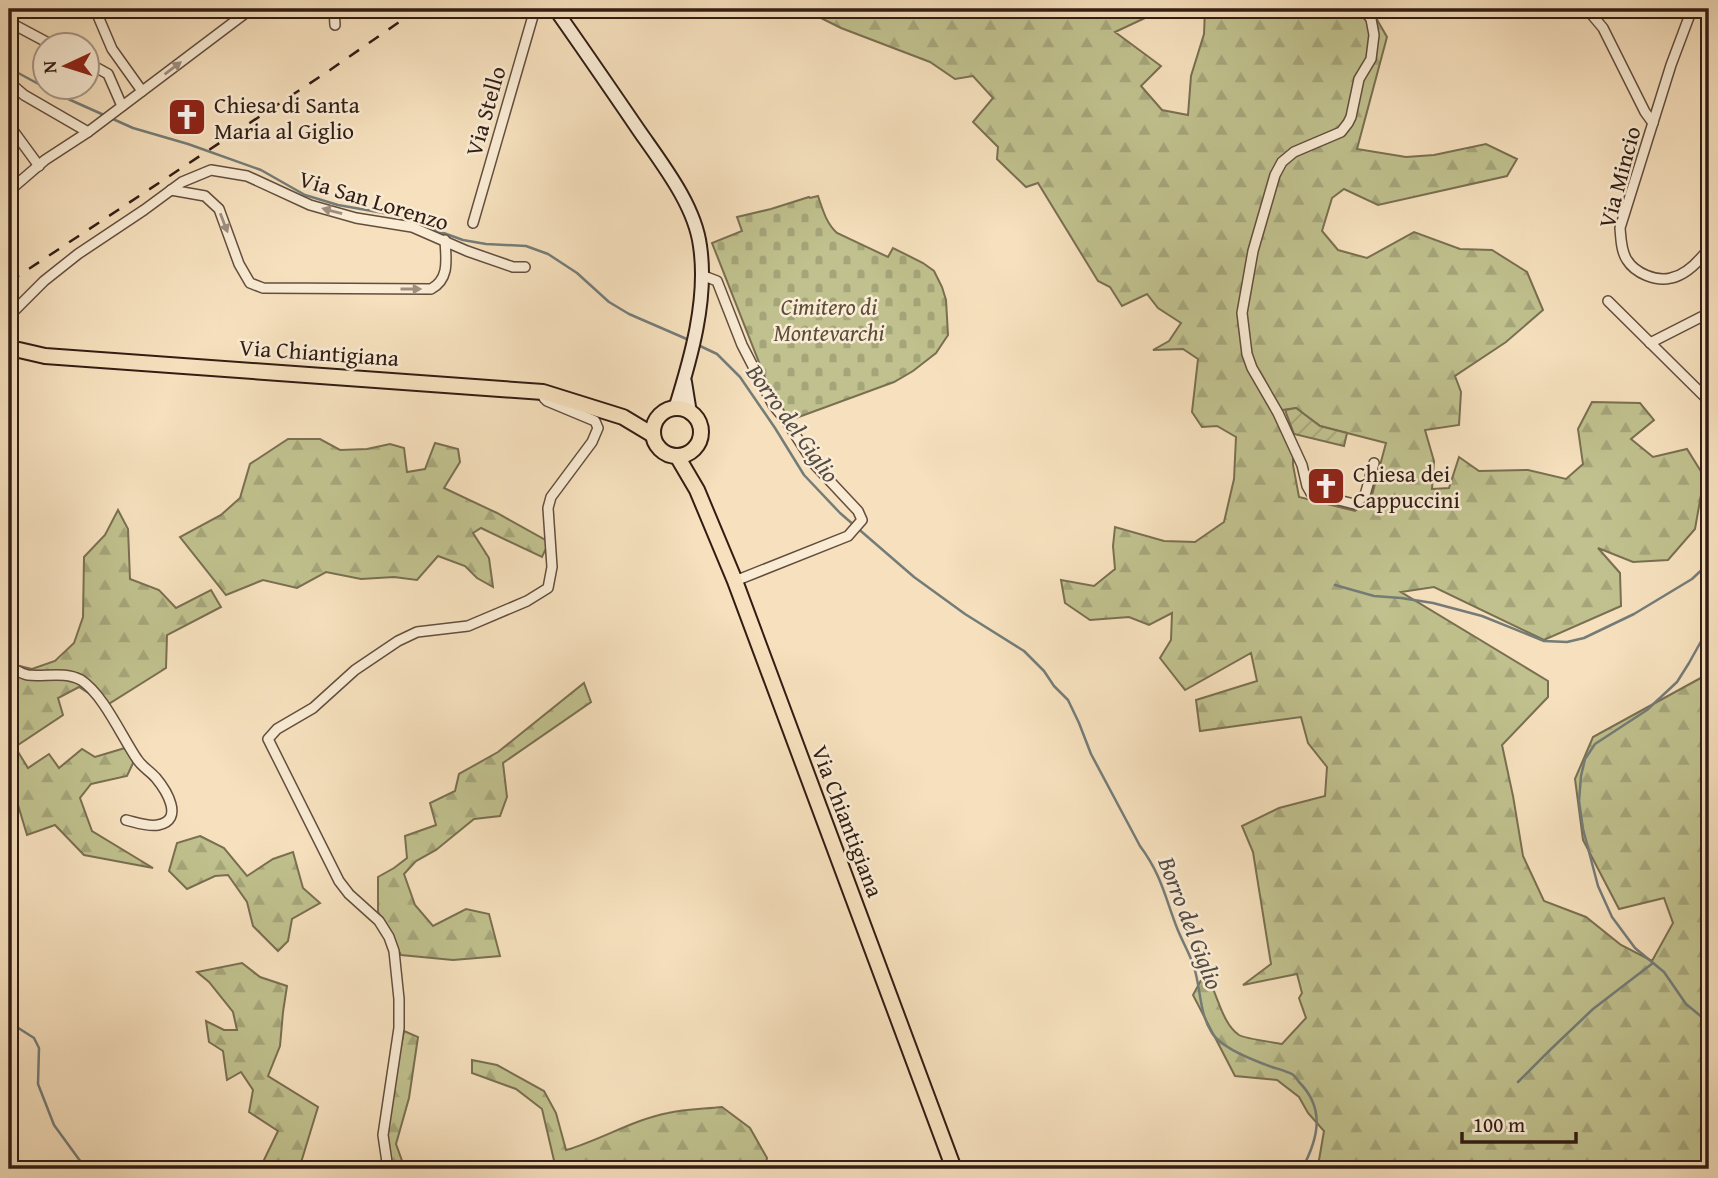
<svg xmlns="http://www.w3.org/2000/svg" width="1718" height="1178" viewBox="0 0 1718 1178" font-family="'Gentium Book Plus',serif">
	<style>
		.forest { fill: url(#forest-firs); stroke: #796f51; stroke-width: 2; fill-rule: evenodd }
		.cemetery { fill: url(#cemetery-stones); stroke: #796f51; stroke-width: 2 }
		.garden { fill: url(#garden-furrows); stroke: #796f51; stroke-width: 2 }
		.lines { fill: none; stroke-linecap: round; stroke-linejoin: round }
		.stream { stroke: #747c78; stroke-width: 2.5 }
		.street-casing { stroke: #634e3e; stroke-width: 12 }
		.secondary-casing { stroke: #321d14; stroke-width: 16 }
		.primary-casing { stroke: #321d14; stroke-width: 18 }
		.street { stroke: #f9ebd4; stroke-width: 9 }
		.secondary { stroke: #f9ebd4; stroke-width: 12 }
		.primary { stroke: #f6e0bd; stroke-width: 14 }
		.rail { stroke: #321d14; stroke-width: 2.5; stroke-dasharray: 12 12; stroke-linecap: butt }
		.oneway { fill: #9f8e7e }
		.labels { text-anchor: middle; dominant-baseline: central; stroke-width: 5; stroke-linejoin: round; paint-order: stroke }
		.poi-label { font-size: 23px; fill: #321d14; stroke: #f9ebd4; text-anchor: start }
		.street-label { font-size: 23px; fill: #321d14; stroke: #f9ebd4 }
		.park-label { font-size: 23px; font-style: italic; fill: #5d4e39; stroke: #f9ebd4 }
		.water-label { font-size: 24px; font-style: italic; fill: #534c46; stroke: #f9ebd4 }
	</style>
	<defs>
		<pattern id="forest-firs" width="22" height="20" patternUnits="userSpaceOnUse" patternTransform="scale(1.75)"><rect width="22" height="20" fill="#c0c18e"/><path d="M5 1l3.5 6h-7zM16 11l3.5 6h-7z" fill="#a5a57a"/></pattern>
		<pattern id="cemetery-stones" width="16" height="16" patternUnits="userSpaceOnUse" patternTransform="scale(1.75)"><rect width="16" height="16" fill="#c0c18e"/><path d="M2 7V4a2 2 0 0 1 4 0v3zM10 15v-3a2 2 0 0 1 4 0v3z" fill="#a5a57a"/></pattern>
		<pattern id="garden-furrows" width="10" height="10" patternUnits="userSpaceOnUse" patternTransform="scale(1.75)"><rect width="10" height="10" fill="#c0c18e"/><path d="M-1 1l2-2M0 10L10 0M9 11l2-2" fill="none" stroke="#a5a57a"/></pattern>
	</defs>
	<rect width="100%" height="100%" fill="#f6e0bd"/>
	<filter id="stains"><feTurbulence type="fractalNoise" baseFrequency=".00286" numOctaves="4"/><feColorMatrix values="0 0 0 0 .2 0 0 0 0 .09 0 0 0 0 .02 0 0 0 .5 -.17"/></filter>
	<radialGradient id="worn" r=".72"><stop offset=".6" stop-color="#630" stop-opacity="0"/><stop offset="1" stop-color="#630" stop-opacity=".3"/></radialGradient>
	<g class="forest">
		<path d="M803,9H1196V14L1164,13L1145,18L1115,32L1161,66L1141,86L1162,110L1188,115L1191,76L1204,34L1205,9H1368L1372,11L1387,37L1357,149L1406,157L1434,155L1486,144L1517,159L1507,176L1378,205L1344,189L1332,198L1322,231L1338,250L1367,258L1414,232L1460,249L1492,250L1527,272L1543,310L1506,342L1455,376L1461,392L1459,425L1425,430L1434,461L1432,489L1449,488L1459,457L1479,471L1528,470L1566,479L1583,464L1578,429L1592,402L1640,403L1654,420L1631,439L1653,457L1687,449L1702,473L1701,495L1695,529L1668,560L1633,562L1598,548L1620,573L1621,606L1544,640L1434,587L1401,592L1548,681V697L1502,745L1513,796L1523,856L1544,901L1586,917L1621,945L1652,961L1673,923L1664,898L1619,909L1583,840L1575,779L1593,737L1708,674L1709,666V1169H1313L1319,1160L1324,1131L1308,1113L1299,1097L1277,1080L1235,1076L1193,995L1205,973C1217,990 1221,1023 1239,1035C1246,1039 1273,1042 1282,1044L1306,1018L1299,998L1302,993L1297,974L1243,985L1271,964L1253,852L1242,826L1279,808L1325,796L1327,767L1308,743L1301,717L1200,731L1196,700L1257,681L1251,653L1185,690L1160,658L1171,640L1172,613L1149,625L1129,617L1090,620L1065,603L1061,580L1094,586L1115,569L1113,546L1115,527L1164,541L1195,542L1224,522L1234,479L1236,437L1217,426L1202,427L1192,412L1198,359L1183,349L1153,350L1169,341L1181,323L1158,308L1147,294L1122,306L1110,287L1098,281L1038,183L1026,187L997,159L998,147L973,122L993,98L973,76L955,79L930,62L841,28ZM1296,408L1320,426L1386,443L1371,499L1355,511L1299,497L1293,465V450L1275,411Z"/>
		<path d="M288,439H320L340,450L367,449L390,444L404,448L407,472L425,469L435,443L458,449L460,462L444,488L497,513L549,542L542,557L481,528L473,533L489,558L493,587L477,578L465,566L438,556L417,580L394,577L361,579L326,572L297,588L263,580L226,595L180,537L221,515L240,498L250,464Z"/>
		<path d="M118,510L128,529L130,579L159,590L176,608L211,590L221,607L167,635L166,668L107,705L79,687L58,698L63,715L15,747L28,768L49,754L59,768L82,749L95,757L125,748L134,761L127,776L91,784L80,798L92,831L153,868L84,855L55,825L27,835L9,775V684L15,665L32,669L55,661L74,643L83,617L84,557L105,535Z"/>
		<path d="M584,683L591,702L503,763L507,797L500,816L474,819L436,850L416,861L404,874L415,905L433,926L466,909L489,914L500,956L453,960L401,955L378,912V877L394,868L407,858L405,836L436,825L430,803L455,791L459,774L498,752Z"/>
		<path d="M200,836L224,848L247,876L273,859L293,852L303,888L320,903L292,919L288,941L278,951L253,926L247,902L228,875L215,876L187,889L169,871L177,843Z"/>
		<path d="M242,963L260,977L287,986L283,1012L280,1046L268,1076L318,1107L299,1169H261L262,1164L278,1131L249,1112L253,1090L241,1072L227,1080L223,1051L209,1042L206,1021L224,1030H237L233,1012L209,982L197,972Z"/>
		<path d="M404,1031L418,1037L409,1098L396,1144L405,1169H386V1121Z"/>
		<path d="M472,1060L497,1065L544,1091L556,1113L566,1150C601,1140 632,1120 668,1113C685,1109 704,1109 722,1107L750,1128L767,1158L765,1169H556L542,1109L516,1089L472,1073Z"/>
	</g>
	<path class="cemetery" d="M818,196C823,210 826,223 837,233L888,257L893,248L923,263L934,271L942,287L946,300L948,335L936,353L913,371L894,382L796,418L789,419L775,403L712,243L742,231L737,217L771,209L809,197L810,198Z"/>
	<path class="garden" d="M1296,408L1320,426L1347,433L1344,446L1294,434L1285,410Z"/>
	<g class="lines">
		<g class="stream">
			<path d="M9,68L57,94L133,128L188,144L261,170L305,195L338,205L418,219L438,231L463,240L486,244L526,246L548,254L577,273L609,302L629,314L689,340"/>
			<path d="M698,345L717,354L740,377L775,428L804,475L840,513L914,577L965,614L1024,651L1044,671L1054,686L1068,700L1079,723L1091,754L1140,846C1161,874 1165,897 1177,928C1182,941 1190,954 1194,967C1201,989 1199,1013 1212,1033C1222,1049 1255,1061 1272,1067C1278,1069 1286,1071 1292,1074C1295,1076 1297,1079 1299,1082C1326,1109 1318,1139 1302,1169"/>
			<path d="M1335,585L1374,596L1401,598L1433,603L1482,616L1544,641L1567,642L1584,638L1634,614L1692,579L1709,563"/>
			<path d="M1709,627L1689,663L1677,682L1647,710L1595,744L1585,759L1581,776L1579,801L1583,829L1598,886L1612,917L1635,948L1664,972L1686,1004L1709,1023"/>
			<path d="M9,1022L34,1038L39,1048L38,1084L54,1125L86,1169"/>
			<path d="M1518,1082L1550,1050L1593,1009L1653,963"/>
		</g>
		<g class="street-casing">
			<g id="street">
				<path d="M95,9L112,49L142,91"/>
				<path d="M334,9L335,25"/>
				<path d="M1363,9L1371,19L1374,35L1371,59L1359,79L1351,117L1348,123L1341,132L1294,152L1282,162L1275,175L1253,251L1242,313L1247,354L1252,368L1278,413L1302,465L1307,486L1311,493L1354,504L1365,495L1374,463"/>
				<path d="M1587,9L1603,28L1645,112L1653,123"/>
				<path d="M1692,9L1671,65L1620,228C1621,239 1621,251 1627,260C1635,273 1656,282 1671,278C1687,275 1700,260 1709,248"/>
				<path d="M9,22L54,46"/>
				<path d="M88,63L108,74L122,106"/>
				<path d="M9,82L24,95L88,132"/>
				<path d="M9,125L39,166"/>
				<path d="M171,190L205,196L219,209L239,264L250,283L263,288L431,289C450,279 446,259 445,240"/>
				<path d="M9,191L45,160L88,132L251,9"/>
				<path d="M473,223L535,9"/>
				<path d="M704,276L717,281L742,345L773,405L787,422L814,464L858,511L862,520L848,536L735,581"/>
				<path d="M1608,301L1709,401"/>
				<path d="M9,316L44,281L78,254L144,210L182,182L211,170L247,176L310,205L356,218L412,227L467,251L513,267H525"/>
				<path d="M1650,343L1705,315L1709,311"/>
				<path d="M9,666C15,669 21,674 28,675C45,677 65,671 81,680C103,694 122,737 137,759C142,767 150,771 156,778C166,790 185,820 158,825C148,827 135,822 126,820"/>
				<path d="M388,1169L383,1135L399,1028V999L394,951L389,937L379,921L349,894L339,881L268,739L277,729L313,708L355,670L398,641L417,632L468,626L527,601L548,588L552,567L548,508L551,497L592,442L598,428L595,421L547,401L544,398L543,392"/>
			</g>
		</g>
		<g class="secondary-casing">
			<g id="secondary">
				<path d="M555,9C584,50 612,91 640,132C663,165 695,206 700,246C708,299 691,358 675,409"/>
				<path d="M685,382L690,413"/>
			</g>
		</g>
		<g class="primary-casing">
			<g id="primary">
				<path d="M9,350H19L45,356L543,392L623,417L653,435"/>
				<circle cx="677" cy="432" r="24"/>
				<path d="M677,456L697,490L735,581L954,1169"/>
			</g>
		</g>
		<use href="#street" class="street"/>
		<use href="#secondary" class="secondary"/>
		<use href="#primary" class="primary"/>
		<path class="rail" d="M9,282L330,70L418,9"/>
	</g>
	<defs><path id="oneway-solid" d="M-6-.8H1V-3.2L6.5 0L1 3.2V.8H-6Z" transform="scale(1.75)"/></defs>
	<g class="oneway">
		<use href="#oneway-solid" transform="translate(173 68) rotate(-37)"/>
		<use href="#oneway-solid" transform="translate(332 211) rotate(-165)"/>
		<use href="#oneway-solid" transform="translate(224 223) rotate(69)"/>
		<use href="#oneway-solid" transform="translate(411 289)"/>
	</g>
	<defs>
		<g id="church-square" transform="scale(2.0125)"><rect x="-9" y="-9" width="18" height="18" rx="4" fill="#8f2418" stroke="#f9ebd4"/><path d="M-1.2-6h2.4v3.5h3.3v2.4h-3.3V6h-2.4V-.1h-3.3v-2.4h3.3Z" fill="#fff"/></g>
	</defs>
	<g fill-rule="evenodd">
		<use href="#church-square" x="187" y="117"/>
		<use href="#church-square" x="1326" y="486"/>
	</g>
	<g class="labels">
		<g class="poi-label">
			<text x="214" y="104">Chiesa di Santa<tspan x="214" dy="26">Maria al Giglio</tspan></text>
			<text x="1353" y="473">Chiesa dei<tspan x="1353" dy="26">Cappuccini</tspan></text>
		</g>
		<g class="street-label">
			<text transform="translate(485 111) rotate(-74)">Via Stello</text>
			<text transform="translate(1619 177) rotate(-75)">Via Mincio</text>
			<text transform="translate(374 200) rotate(17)">Via San Lorenzo</text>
			<text transform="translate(319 352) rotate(4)">Via Chiantigiana</text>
			<text transform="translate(848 821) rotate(69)">Via Chiantigiana</text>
		</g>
		<g class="park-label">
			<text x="829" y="306">Cimitero di<tspan x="829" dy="26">Montevarchi</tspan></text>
		</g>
		<g class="water-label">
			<text transform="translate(793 423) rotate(54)">Borro del Giglio</text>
			<text transform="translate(1191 923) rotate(69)">Borro del Giglio</text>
		</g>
	</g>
	<rect width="1718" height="1178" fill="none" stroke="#f6e0bd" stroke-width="35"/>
	<rect x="10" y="10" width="1697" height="1157" fill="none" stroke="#321d14" stroke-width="3.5"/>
	<rect x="18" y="18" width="1683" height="1143" fill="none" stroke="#321d14" stroke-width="2"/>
	<g transform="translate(66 66) rotate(266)"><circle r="33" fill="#f9ebd4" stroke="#a99987" stroke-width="2"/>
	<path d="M0-5L12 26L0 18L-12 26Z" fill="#8f2418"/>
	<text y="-10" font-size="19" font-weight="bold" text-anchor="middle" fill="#321d14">N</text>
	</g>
	<path d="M1462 1132v10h114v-10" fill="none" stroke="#321d14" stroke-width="3.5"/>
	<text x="1473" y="1132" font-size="21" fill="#321d14" stroke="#f9ebd4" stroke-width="5" paint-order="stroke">100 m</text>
	<rect width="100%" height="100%" filter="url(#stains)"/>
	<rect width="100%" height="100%" fill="url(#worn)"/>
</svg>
